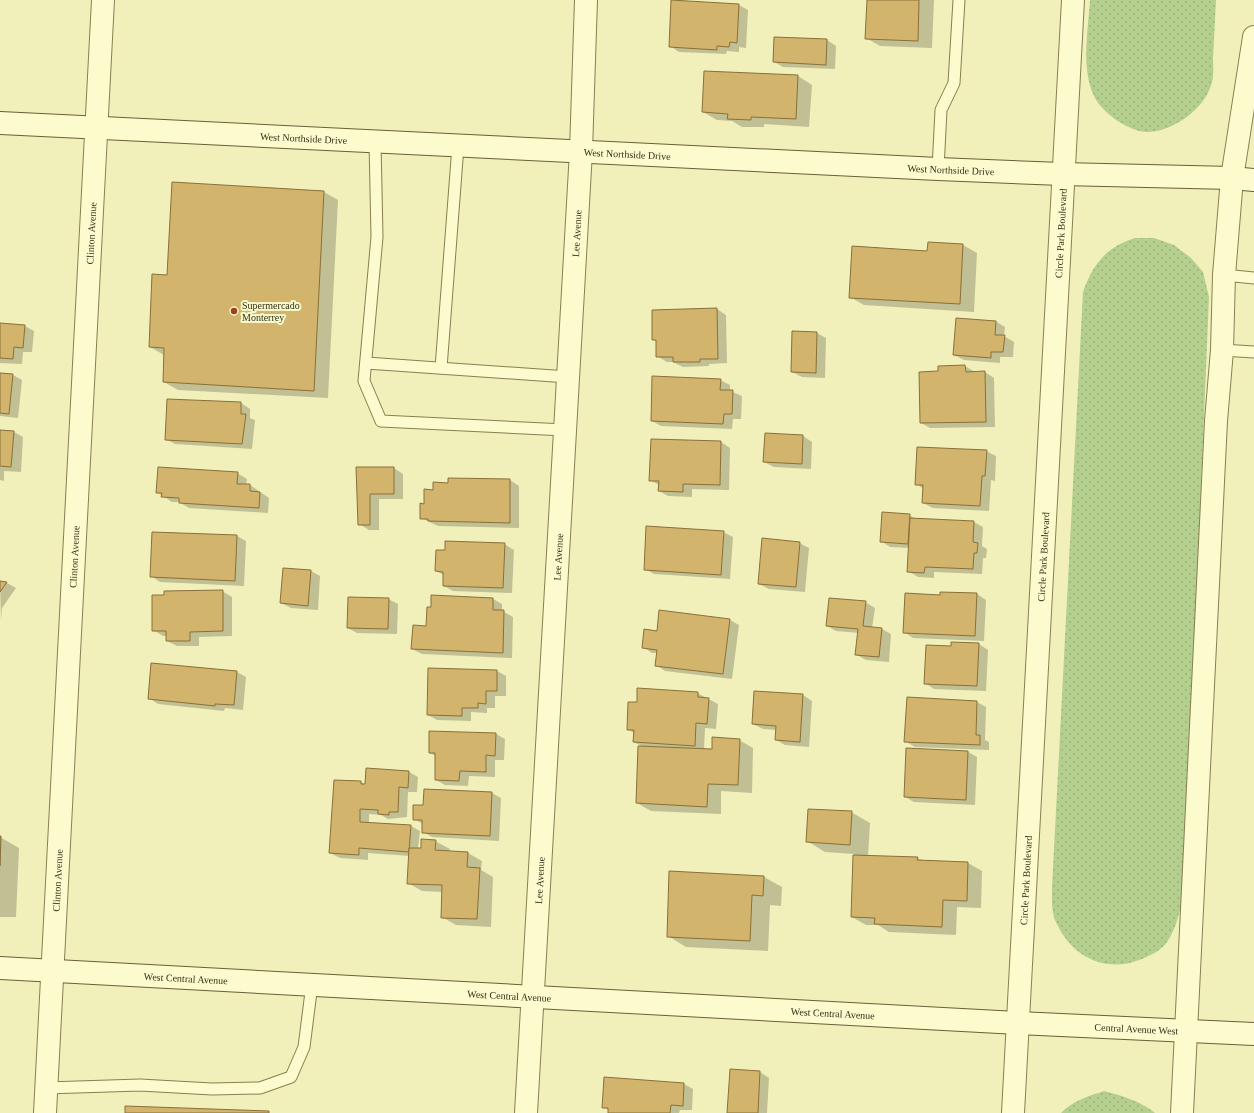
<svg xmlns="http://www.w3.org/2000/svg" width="1254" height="1113" viewBox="0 0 1254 1113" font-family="'Times New Roman',serif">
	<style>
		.grass { fill: url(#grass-dots) }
		.shadow { fill: #0003 }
		.building { fill: #d2b46d; stroke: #897038 }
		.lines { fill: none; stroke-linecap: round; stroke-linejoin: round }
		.lane-casing { stroke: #887f53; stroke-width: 13 }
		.street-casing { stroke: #887f53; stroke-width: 24 }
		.secondary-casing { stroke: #6a5f37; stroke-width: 24 }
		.lane { stroke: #fbfbcd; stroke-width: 11 }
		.street { stroke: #fbfbcd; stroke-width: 22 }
		.secondary { stroke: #fbfbcd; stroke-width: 22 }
		.poi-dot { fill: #9c421f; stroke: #f8f8ca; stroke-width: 1.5 }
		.labels { text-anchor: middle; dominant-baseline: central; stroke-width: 4; stroke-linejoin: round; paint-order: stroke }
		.street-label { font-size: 10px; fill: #36301a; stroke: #f8f8ca }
		.poi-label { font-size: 10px; fill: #36301a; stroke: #f8f8ca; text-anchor: start }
	</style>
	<defs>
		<pattern id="grass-dots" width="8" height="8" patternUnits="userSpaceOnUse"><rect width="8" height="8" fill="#b4cf8e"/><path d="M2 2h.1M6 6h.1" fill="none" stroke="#9bb27a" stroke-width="1.8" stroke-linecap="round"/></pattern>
	</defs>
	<rect width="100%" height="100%" fill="#f1f0ba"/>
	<g class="grass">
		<path d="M1090,0H1216C1215,19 1214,39 1213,58C1213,66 1214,75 1212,82C1206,108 1174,131 1148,132C1129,132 1102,113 1094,96C1081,68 1088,31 1090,0Z"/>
		<path d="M1135,238H1154L1174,245L1191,258L1203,272L1209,297L1184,893C1180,910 1177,927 1167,942C1162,950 1148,957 1139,960C1106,973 1072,957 1057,924C1051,913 1052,900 1052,888L1083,292C1093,264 1106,247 1135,238Z"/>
		<path d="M1104,1091C1123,1096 1140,1101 1155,1113H1061C1072,1101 1089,1096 1104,1091Z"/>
	</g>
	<g class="shadow">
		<path d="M868,0H934L932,48L880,46L866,38Z"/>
		<path d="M739,5L748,10L746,48L739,47V52L727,51L726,54L679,52L670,46Z"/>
		<path d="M827,40L836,46L835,69L783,67L774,62Z"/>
		<path d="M798,76L812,85L809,127L764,124V127H742L732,121L717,120L703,112Z"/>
		<path d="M324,192L338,200L328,398L178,390L164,382V355L150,347L168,276Z"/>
		<path d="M929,243L963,245L977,253L974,312L864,305L850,297L928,252Z"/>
		<path d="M717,309L726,315L727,363L709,364V366L683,367L673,362H667L657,356V342L653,339V311Z"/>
		<path d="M995,321L1005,327L1004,336L1014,342L1013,357H1000V363L964,360L954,355Z"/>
		<path d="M0,324L25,326L34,331L32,352H23L22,364L0,363Z"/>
		<path d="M817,333L826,338L825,378L802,377L792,372Z"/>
		<path d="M965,366L975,372H985L994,378L995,427L930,428L921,423L939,372V367Z"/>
		<path d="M0,374L13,375L22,380L18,418L0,416Z"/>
		<path d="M720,380L730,385V391L742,396L741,419H733L732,429L661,426L652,421Z"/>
		<path d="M168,400L241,403L250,409V418L255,420L252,449L175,444L166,439Z"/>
		<path d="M0,431L14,432L23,437L21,472L4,471V481L0,480Z"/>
		<path d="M803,436L812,442L811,469L774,467L764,462Z"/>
		<path d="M721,442L730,448L729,490L692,489V497L668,496L659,491V485L650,480Z"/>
		<path d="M986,451L996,456L995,481L991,480L989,511L933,508L923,503L924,489L916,484Z"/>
		<path d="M357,468H394L403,474V499H379V530H369L359,524Z"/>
		<path d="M237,473L247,479L246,485H250L269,498L268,513L189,508L179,502H172L157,492Z"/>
		<path d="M510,480L519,486V528L438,526L421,518L425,505L434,491L449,484Z"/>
		<path d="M909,515L916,519L974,522L983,527L982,546L987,549L986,558H983L982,574L934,572V578L918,577L908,571L910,548L890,547L881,541Z"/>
		<path d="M723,532L733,537L730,579L654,574L645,569Z"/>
		<path d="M237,536L246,541L244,586L160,582L151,576Z"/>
		<path d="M799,543L809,548L805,592L769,589L759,584Z"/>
		<path d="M504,544L514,550L512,593L453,591L444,586V575L436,571Z"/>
		<path d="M311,571L320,576L318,610L291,608L281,603Z"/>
		<path d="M0,582L7,583L16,588L2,608L1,621Z"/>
		<path d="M222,591L232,597V636L199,637V646H177L167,641V636H163L153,630Z"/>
		<path d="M977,594L986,600L984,641L913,638L904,632L941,596Z"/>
		<path d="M388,599L398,604L397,634L357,633L348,628Z"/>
		<path d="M493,599L502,604V611L513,617L512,658L422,654L412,649L427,627Z"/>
		<path d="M865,602L875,608L872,628L882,629L891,634L889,662L866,660L857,655L859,633L836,631L827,626Z"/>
		<path d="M730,620L739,625L732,679L665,671L656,665L657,653H652L643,647L658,632Z"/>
		<path d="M979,644L988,650L986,691L934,689L925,683L952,647Z"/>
		<path d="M152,664L237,672L246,677L243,710L225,708L224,711L158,704L149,698Z"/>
		<path d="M497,671L506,676V696H495V708H487V713L471,712V721L437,720L428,715Z"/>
		<path d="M697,693L718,704L716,729L705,728L704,750H713L739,740L753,748L752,793L721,791V814L651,811L637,803L643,747L634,742L635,734L628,729L638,703Z"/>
		<path d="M803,695L812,701L809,747L785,745L776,740L777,730L763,729L753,724Z"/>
		<path d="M908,698L977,702L986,707L985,740L989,742V750L915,747L905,741Z"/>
		<path d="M496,734L505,739L504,760H495V777L469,776L468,786L445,785L436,780V756L430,753Z"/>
		<path d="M907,749L968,752L977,757L975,805L914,802L905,797Z"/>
		<path d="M409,772L418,777L417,792H408L407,817L388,819L381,815L369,814V823L411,826L420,831L418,849L435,841L450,849L449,852L468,853L482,861L481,870L493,877L491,927L456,925L442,917L443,892L422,891L408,883L410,856L368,853V860L340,858L330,853L335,781L361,782L366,785Z"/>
		<path d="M492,793L501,798L499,841L432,837L423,832V824L414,819Z"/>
		<path d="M851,812L870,823L868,856L917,858L924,861L968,863L982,871L981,908L957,907L956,935L889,932L878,925H866L852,917L854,854L825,852L807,841Z"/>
		<path d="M0,837L19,848L16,917H0Z"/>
		<path d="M764,877L782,887L781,906L770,905L768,951L686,947L668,936Z"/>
		<path d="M731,1070L760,1072L769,1078L767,1113H728Z"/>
		<path d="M684,1084L693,1089L692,1110H680L679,1113H609V1110L603,1107Z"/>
	</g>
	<g class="building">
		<path d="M671,0L739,4L737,43L730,42L729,47L717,46V50L669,47Z"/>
		<path d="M867,0H919L918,41L865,39Z"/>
		<path d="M774,37L827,39L826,65L773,62Z"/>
		<path d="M704,71L798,75L796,119L751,117V120L727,119L728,114L702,112Z"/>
		<path d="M172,182L324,191L314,391L163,382L164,348L149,347L152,274L167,275Z"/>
		<path d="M928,242L963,244L960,304L849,298L852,246L927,251Z"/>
		<path d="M717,308L718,359H700V362H673V357H656V340H652V310Z"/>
		<path d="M956,318L996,321L995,335H1005L1003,352H991V358L953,355Z"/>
		<path d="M0,323L25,325L23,348L14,347L13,359L0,358Z"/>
		<path d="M792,331L817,332L816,373L791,372Z"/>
		<path d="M965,365L966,372L985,371L986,422L920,423L919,372L938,371V366Z"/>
		<path d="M0,373L13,374L9,414L0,413Z"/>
		<path d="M652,376L721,379L720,390H733L732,414H724L723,424L651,421Z"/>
		<path d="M167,399L241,402V414H246L242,444L165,440Z"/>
		<path d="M0,430L14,431L11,467L0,466Z"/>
		<path d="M765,433L803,435L802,464L763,462Z"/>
		<path d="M651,439L721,441L720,485L683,484V492L658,491L659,481H649Z"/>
		<path d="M917,447L987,450L985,476H982L980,506L922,503L923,485H915Z"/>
		<path d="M158,467L238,472L237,484H250V491L260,492L259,508L179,503V498L161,497L162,493H156Z"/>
		<path d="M356,467H394V494H370V525H358Z"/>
		<path d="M448,478L510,479V523L428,521V519H420V503L424,504V489L433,490V482L448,483Z"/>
		<path d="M882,512L910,514L908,544L880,542Z"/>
		<path d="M910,518L974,521L973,542L978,543L977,553H974L973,569L925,567L924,573L907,572Z"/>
		<path d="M646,526L724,531L721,575L644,570Z"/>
		<path d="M152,532L237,535L235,581L150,577Z"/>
		<path d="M762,538L800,542L796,587L758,584Z"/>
		<path d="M445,541L505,543L503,588L443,586V572L435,571L436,550H445Z"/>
		<path d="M283,568L311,570L308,606L280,603Z"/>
		<path d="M0,581L7,582L0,592Z"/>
		<path d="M223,590V631L190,632V641H166V631H152V595H164V591Z"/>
		<path d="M940,592L977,593L975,636L903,633L905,593L940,595Z"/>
		<path d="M431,595L493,598V610H504L503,653L411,649L413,625L426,626L427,607H431Z"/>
		<path d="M348,597L389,598L388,629L347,628Z"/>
		<path d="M829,598L866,601L863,626L882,628L879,657L855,655L858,629L826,626Z"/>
		<path d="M659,610L730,619L723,674L655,666L657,650L642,648L644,629L657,631Z"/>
		<path d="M951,642L979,643L977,686L924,684L926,645L951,646Z"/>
		<path d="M151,663L237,671L234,705L215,704V706L148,699Z"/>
		<path d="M428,668L497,670V691H486V704L478,703V708H462V716L427,715Z"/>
		<path d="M637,688L698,692V697L709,698L707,724L696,723L695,746L633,742L634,730H627L628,702H637Z"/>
		<path d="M754,691L803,694L800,742L775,740L776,726L752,724Z"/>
		<path d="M907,697L977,701L976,735H980V745L904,742Z"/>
		<path d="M429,731L496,733L495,756L486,755V772L460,771L459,781L435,780V753H429Z"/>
		<path d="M712,737L740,739L738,785L708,784L707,807L636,803L638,746L712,749Z"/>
		<path d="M906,748L968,751L966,800L904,797Z"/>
		<path d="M366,768L409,771L408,788L399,787L398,812H389V815L378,814V810L360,809V822L411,825L409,852L359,848V855L329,853L334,780L361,781V784H365Z"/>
		<path d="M424,789L492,792L490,836L422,833V820H413V805H423Z"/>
		<path d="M808,809L852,811L850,845L806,842Z"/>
		<path d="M0,836H1L0,866Z"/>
		<path d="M421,839L436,840L435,850L468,852L467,867L480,868L477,919L441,918L442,885L407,884L409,848H421Z"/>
		<path d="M853,855L918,857L917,860L968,862L967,901L943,900L942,927L874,924L875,918L851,917Z"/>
		<path d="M669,871L764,876L763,896L752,895L750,941L667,937Z"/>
		<path d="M730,1069L760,1071L758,1113H727Z"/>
		<path d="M604,1077L684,1083L683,1106L671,1105L670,1113H608V1108H602Z"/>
		<path d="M125,1106L269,1111V1113H125Z"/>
	</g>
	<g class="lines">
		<g class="lane-casing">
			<g id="lane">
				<path d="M375,142L377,237L364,381L381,421L565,430"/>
				<path d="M938,169L941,110L954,83L959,0"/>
				<path d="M1224,275L1254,278"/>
				<path d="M1222,350L1254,352"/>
				<path d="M366,363L568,377"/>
				<path d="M441,368L458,146"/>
				<path d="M46,1088L140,1085L212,1089L260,1088L291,1077L304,1047L312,984"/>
			</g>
		</g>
		<g class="street-casing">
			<g id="street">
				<path id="s1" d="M45,1113L103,0"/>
				<path id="s2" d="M526,1113L581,151L586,0"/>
				<path id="s3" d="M1013,1113L1073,0"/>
				<path d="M1182,1113L1216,421L1222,350L1224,275L1232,178L1254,37"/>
			</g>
		</g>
		<g class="secondary-casing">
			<g id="secondary">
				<path id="s4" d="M0,123L938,169L1062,174L1232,178L1254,180"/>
				<path id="s5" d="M0,968L1018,1023L1254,1034"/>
			</g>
		</g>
		<use href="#lane" class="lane"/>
		<use href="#street" class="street"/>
		<use href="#secondary" class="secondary"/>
	</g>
	<circle class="poi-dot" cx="234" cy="311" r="4"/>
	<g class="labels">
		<g class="street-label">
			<text stroke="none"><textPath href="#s4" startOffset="304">West Northside Drive</textPath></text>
			<text stroke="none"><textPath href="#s4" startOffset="628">West Northside Drive</textPath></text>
			<text stroke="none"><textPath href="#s4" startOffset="952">West Northside Drive</textPath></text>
			<text stroke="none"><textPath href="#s1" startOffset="881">Clinton Avenue</textPath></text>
			<text stroke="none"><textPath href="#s2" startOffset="881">Lee Avenue</textPath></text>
			<text stroke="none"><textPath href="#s3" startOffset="881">Circle Park Boulevard</textPath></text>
			<text stroke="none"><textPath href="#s3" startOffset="557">Circle Park Boulevard</textPath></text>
			<text stroke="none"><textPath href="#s1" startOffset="557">Clinton Avenue</textPath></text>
			<text stroke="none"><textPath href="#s2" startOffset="557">Lee Avenue</textPath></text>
			<text stroke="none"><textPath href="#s1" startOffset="233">Clinton Avenue</textPath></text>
			<text stroke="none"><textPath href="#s2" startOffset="233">Lee Avenue</textPath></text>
			<text stroke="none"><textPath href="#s3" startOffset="233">Circle Park Boulevard</textPath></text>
			<text stroke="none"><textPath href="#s5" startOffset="186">West Central Avenue</textPath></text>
			<text stroke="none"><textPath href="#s5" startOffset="510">West Central Avenue</textPath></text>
			<text stroke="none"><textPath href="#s5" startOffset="834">West Central Avenue</textPath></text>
			<text stroke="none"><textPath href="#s5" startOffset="1138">Central Avenue West</textPath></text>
		</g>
		<g class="poi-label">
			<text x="242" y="305">Supermercado<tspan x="242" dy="12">Monterrey</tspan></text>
		</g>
	</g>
</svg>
